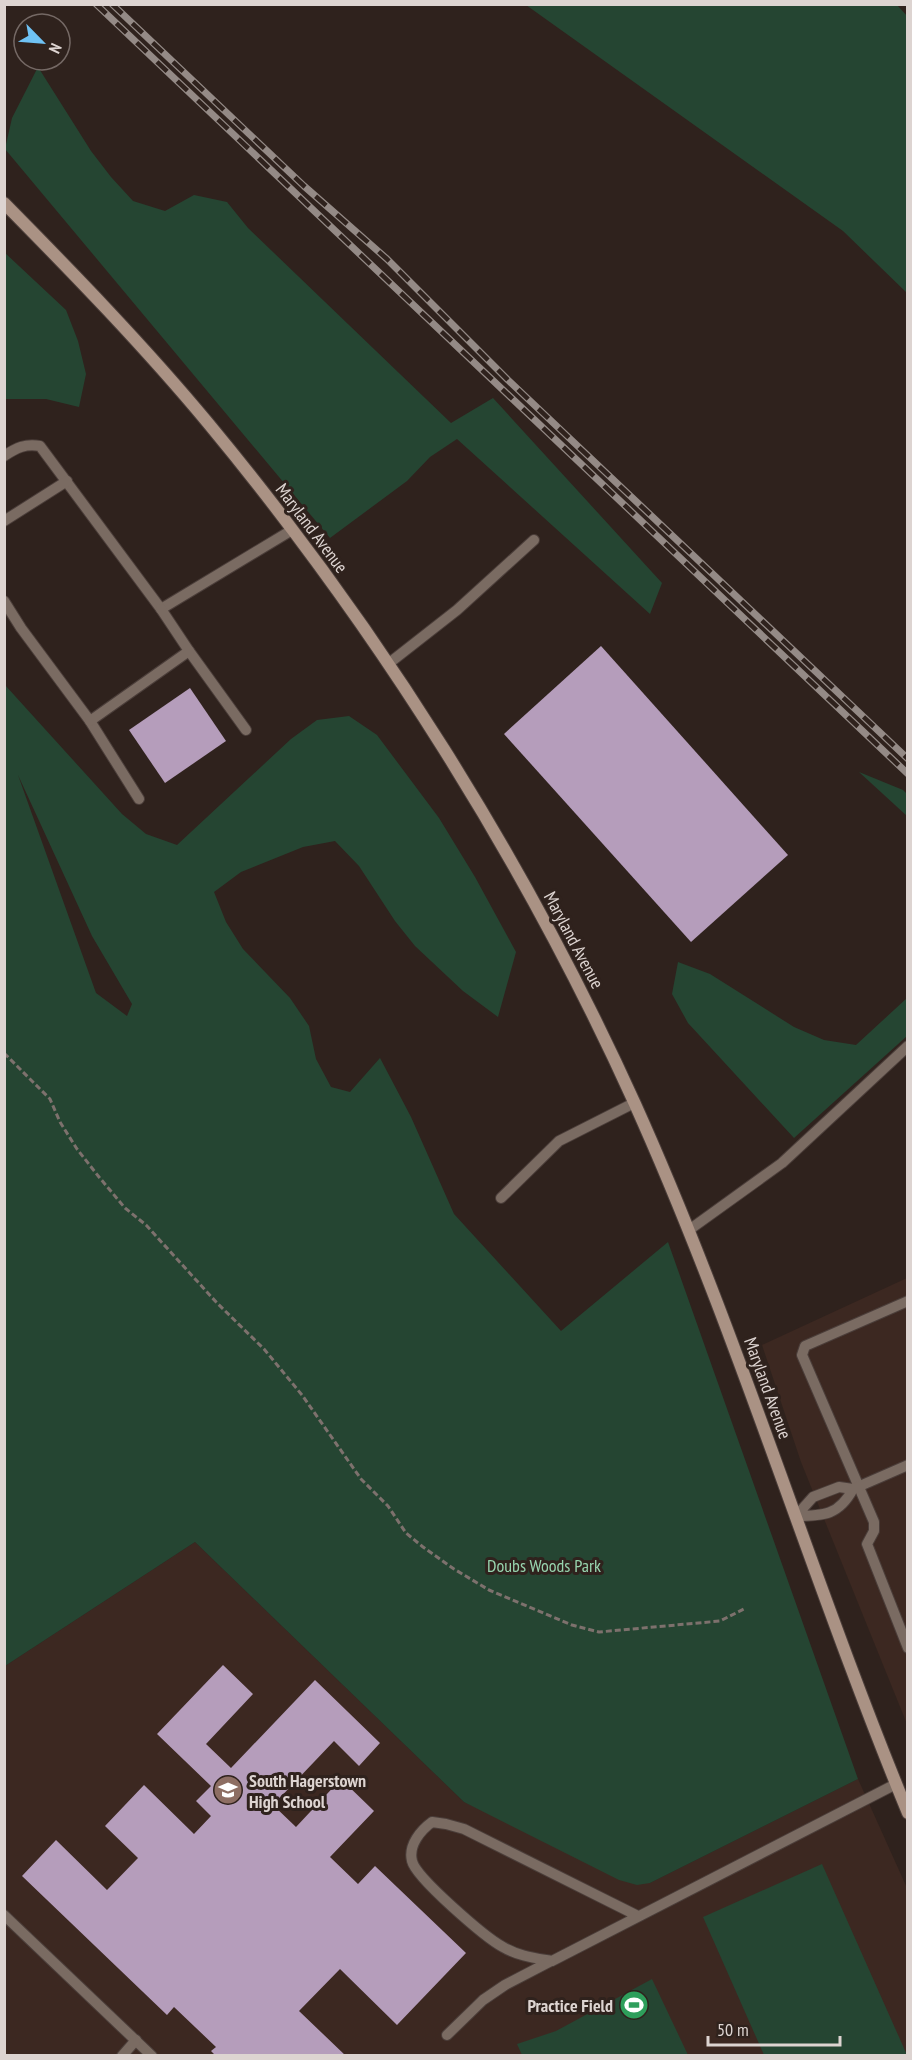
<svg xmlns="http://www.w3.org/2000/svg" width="912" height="2060" viewBox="0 0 912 2060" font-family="'PT Sans Narrow',sans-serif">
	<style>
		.built { fill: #3c2821 }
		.green { fill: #254532; fill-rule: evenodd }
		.building { fill: #b59dbb }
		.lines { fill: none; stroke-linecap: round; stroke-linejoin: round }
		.service-casing { stroke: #4b3e3a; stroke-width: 12 }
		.secondary-casing { stroke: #4b3e3a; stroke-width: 14 }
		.path { stroke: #7d716d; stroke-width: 3; stroke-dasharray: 6 3; stroke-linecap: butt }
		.service { stroke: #7a6b62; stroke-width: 10 }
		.secondary { stroke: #aa9284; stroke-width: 12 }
		.rail-casing { stroke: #948a86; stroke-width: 7 }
		.rail { stroke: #2f221d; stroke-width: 4.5; stroke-dasharray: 14; stroke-linecap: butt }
		.labels { text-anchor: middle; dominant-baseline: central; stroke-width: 6; stroke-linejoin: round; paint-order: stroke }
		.street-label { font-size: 18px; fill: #ddd4d1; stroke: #2f221d }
		.park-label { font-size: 18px; fill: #97d4ae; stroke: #2f221d }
		.poi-label { font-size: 18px; font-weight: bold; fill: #ddd4d1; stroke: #2f221d; text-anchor: start }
	</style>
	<rect width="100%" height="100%" fill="#2f221d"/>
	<g class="built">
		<path d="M907,1278V1724L801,1462L762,1345Z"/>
		<path d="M195,1542L464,1802L650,1883L858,1779L907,1888V2055L5,2056V1666Z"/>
	</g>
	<g class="green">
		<path d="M526,5H897L908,17L907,293L843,231Z"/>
		<path d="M38,67L91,151L111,177L133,201L165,211L194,195L227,202L248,228L451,423L493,398L662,583L650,614L457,439L430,457L407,481L330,538L5,149L12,118Z"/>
		<path d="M4,252L66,310L78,341L86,374L79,407L46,399H5Z"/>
		<path d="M5,685L122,814L146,834L177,845L291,739L317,720L349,716L377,735L439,818L475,877L516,952L498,1017L463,991L415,946L395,921L359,866L335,841L303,847L241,872L214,892L226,922L243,949L290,998L309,1026L316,1059L331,1087L350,1092L380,1058L411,1117L454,1214L561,1331L668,1242L858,1779L650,1883L637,1885L619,1880L464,1802L195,1542L5,1666ZM18,775L92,936L132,1004L127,1016L96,993Z"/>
		<path d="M859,772L903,790L907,794V816Z"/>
		<path d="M678,962L710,974L794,1027L824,1040L856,1045L907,998V1036L794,1138L688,1023L672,994Z"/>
		<path d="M822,1864L907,2055H764L703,1917Z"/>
		<path d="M652,1979L688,2055H522L517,2044L556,2031Z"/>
	</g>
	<g class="building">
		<path d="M601,646L788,855L691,942L504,734Z"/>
		<path d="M190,688L226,741L165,783L129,730Z"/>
		<path d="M223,1665L253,1694L206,1744L231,1768L315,1680L380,1743L359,1766L334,1741L273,1805L296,1827L341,1779L374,1811L330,1857L358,1884L375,1866L466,1953L397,2025L340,1969L299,2011L346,2056H216L211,2051L216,2047L174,2007L167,2015L22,1876L56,1840L107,1890L138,1858L105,1826L144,1785L194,1834L211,1816L196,1801L211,1786L157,1734Z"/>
	</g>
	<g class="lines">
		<g class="service-casing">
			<g id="service">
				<path d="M4,456C16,448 26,443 40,446L161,609L292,530"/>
				<path d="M4,521L67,481"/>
				<path d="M4,601L21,628L90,721L139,799"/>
				<path d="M189,651L246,730"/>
				<path d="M388,664L457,610L534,540"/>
				<path d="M90,721L189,651L161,609"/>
				<path d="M501,1198L559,1141L634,1103"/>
				<path d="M689,1230L782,1163L908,1046"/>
				<path d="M908,1301L805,1346L802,1355L874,1522V1531L867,1544L908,1648"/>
				<path d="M853,1489C839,1515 824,1516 796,1516L813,1497L839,1487L853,1489L908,1465"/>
				<path d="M4,1915L152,2056"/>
				<path d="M638,1916L464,1829L446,1824L432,1822C421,1830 408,1845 412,1861C416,1878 486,1938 503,1947C518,1956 535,1958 552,1961L896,1784"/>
				<path d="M447,2035L483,2000L505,1985L551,1961"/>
				<path d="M122,2056L136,2040"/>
			</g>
		</g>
		<g class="secondary-casing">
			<path id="secondary" d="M4,203C74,274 144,346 208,423C378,628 525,861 635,1104C739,1335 811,1578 908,1813"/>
		</g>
		<path class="path" d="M4,1053L50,1099L60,1122L77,1149L99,1177L125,1208L146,1225L217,1303L264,1349L302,1395L361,1479L388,1506L406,1533L423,1547L454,1569L489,1590L572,1625L599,1632L720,1621L746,1608"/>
		<use href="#service" class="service"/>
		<use href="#secondary" class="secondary"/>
		<g class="rail-casing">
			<g id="rail">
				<path d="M96,4L908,774"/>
				<path d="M112,4L304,186L387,259L508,380L908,759"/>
			</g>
		</g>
		<use href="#rail" class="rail"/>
	</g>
	<defs>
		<g id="school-disc" transform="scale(1.5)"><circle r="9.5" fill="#8d6e63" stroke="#2f221d"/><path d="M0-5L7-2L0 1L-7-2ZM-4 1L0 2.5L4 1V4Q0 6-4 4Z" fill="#fff"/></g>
		<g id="stadium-disc" transform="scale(1.5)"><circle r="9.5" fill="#2e9e5b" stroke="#2f221d"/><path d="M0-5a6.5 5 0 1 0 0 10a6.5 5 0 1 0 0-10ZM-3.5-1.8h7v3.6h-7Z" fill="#fff"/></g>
	</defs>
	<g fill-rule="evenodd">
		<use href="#school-disc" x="228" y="1790"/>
		<use href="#stadium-disc" x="634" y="2005"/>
	</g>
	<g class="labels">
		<g class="street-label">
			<text transform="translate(312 528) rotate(53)">Maryland Avenue</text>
			<text transform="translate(574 940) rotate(62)">Maryland Avenue</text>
			<text transform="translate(768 1388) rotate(70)">Maryland Avenue</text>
		</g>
		<g class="park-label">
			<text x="544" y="1565">Doubs Woods Park</text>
		</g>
		<g class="poi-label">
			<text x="249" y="1780">South Hagerstown<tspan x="249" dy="21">High School</tspan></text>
			<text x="613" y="2005" text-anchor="end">Practice Field</text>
		</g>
	</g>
	<rect width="912" height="2060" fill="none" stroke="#ddd4d1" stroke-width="12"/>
	<g transform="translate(42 42) rotate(115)"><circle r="28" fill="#2f221d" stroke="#756965" stroke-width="1.5"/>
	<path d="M0-4.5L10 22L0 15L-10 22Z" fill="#6fc2f4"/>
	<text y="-9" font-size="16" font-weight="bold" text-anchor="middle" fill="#ddd4d1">N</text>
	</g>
	<path d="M708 2036v9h132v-9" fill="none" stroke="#ddd4d1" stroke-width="3"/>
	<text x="717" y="2036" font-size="18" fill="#ddd4d1" stroke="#2f221d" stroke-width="4.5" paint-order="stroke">50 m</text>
</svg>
